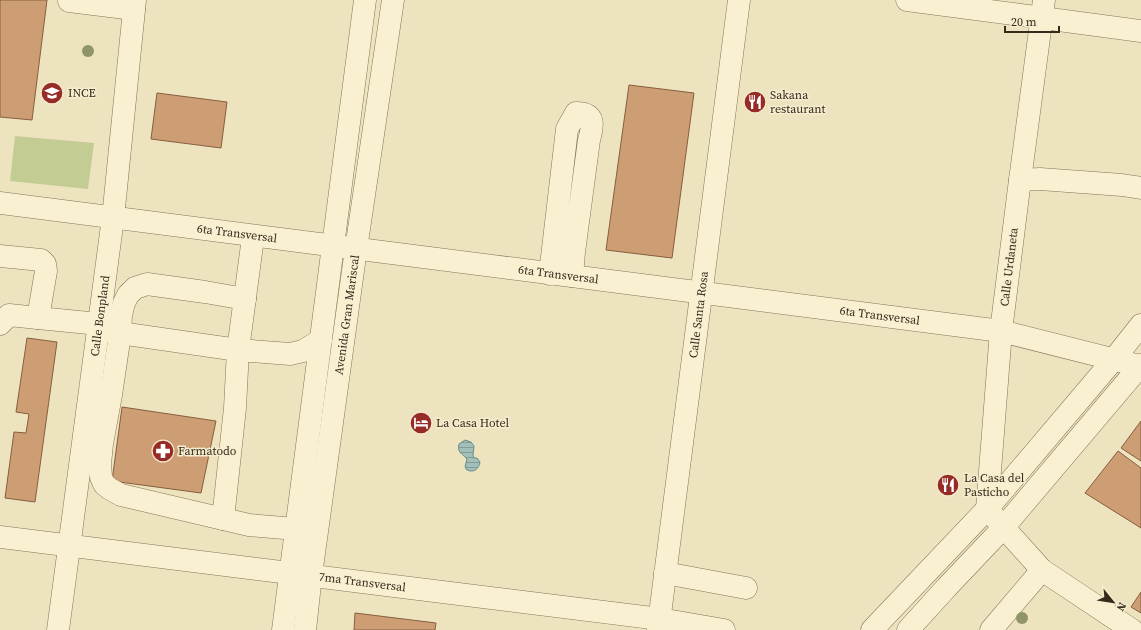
<svg xmlns="http://www.w3.org/2000/svg" width="1141" height="630" viewBox="0 0 1141 630" font-family="'Source Serif 4',serif">
	<style>
		.garden { fill: #c2cc93 }
		.water { fill: url(#water-rules); stroke: #698e87 }
		.building { fill: #cd9e74; stroke: #865e3d }
		.lines { fill: none; stroke-linecap: round; stroke-linejoin: round }
		.minor-casing { stroke: #877357; stroke-width: 23 }
		.minor { stroke: #f9f0d2; stroke-width: 22 }
		.tree { fill: #909469 }
		.labels { text-anchor: middle; dominant-baseline: central; stroke-width: 3; stroke-linejoin: round; paint-order: stroke }
		.poi-label { font-size: 12px; fill: #362a1c; stroke: #f6ecce; text-anchor: start }
		.street-label { font-size: 12px; fill: #362a1c; stroke: #f6ecce }
	</style>
	<defs>
		<pattern id="water-rules" width="6" height="5" patternUnits="userSpaceOnUse"><rect width="6" height="5" fill="#a2c0b9"/><path d="M0 2.5h6" fill="none" stroke="#859c96"/></pattern>
	</defs>
	<rect width="100%" height="100%" fill="#eee3bf"/>
	<path class="garden" d="M15,136L94,143L88,189L10,181Z"/>
	<path class="water" d="M465,440L471,442L474,446L473,455L474,458H477L480,462C479,469 474,473 467,470L465,467L467,459C462,453 457,453 459,444Z"/>
	<g class="building">
		<path d="M0,0H47L32,120L0,117Z"/>
		<path d="M629,85L694,93L672,258L606,250Z"/>
		<path d="M157,93L227,102L221,148L151,139Z"/>
		<path d="M27,338L57,342L35,502L5,498L14,432L26,433L29,414L16,412Z"/>
		<path d="M122,407L216,421L201,493L112,481Z"/>
		<path d="M1141,421V461L1121,448Z"/>
		<path d="M1118,451L1141,468V528L1085,493Z"/>
		<path d="M1141,592V613L1131,607Z"/>
		<path d="M355,613L436,623L435,630H354Z"/>
	</g>
	<g class="lines">
		<g class="minor-casing">
			<g id="minor">
				<path d="M907,0L1141,31"/>
				<path d="M1044,0L1020,180L1001,331L987,509L1042,570L1132,630"/>
				<path d="M69,1L134,9"/>
				<path d="M1020,180L1040,179L1122,185L1141,188"/>
				<path id="s1" d="M0,203L1001,331L1140,366"/>
				<path d="M252,236V245L238,350L290,354L303,351L321,340"/>
				<path d="M0,256L41,260L45,264L46,271L38,318L99,324"/>
				<path d="M550,274L567,129L576,113C596,113 593,126 589,140L574,252L572,276"/>
				<path d="M245,299L205,292L147,284L135,288L128,295L124,303L121,315L120,334L111,395L102,444L100,464L101,477L104,484L110,489L121,495L249,525L296,529"/>
				<path d="M0,324L9,315L38,318"/>
				<path d="M106,331L238,350L235,408L223,519"/>
				<path id="s2" d="M0,537L660,619L724,630"/>
				<path d="M665,573L746,588"/>
				<path id="s3" d="M58,630L113,218L135,0"/>
				<path d="M283,630L365,0"/>
				<path id="s4" d="M305,630L311,575L356,249L393,0"/>
				<path id="s5" d="M658,630L739,0"/>
				<path d="M872,630L987,509L1114,359L1141,325"/>
				<path d="M908,630L947,587L1003,528L1141,365"/>
				<path d="M991,630L1042,570"/>
			</g>
		</g>
		<use href="#minor" class="minor"/>
	</g>
	<g class="tree">
		<circle cx="88" cy="51" r="6"/>
		<circle cx="1022" cy="618" r="6"/>
	</g>
	<defs>
		<g id="university-disc" transform="scale(1.15)"><circle r="9.5" fill="#972b26" stroke="#f6ecce"/><path d="M0-5L7-2L0 1L-7-2ZM-4 1L0 2.5L4 1V4Q0 6-4 4Z" fill="#fff"/></g>
		<g id="restaurant-disc" transform="scale(1.15)"><circle r="9.5" fill="#972b26" stroke="#f6ecce"/><path d="M-5-6h1v4h1v-4h1v4h1v-4h1v5L-1.5 .5V6h-2V.5L-5-1ZM5-6V6H3V1.5H1.5Q1.5-4 5-6Z" fill="#fff"/></g>
		<g id="hotel-disc" transform="scale(1.15)"><circle r="9.5" fill="#972b26" stroke="#f6ecce"/><path d="M-6-4.5h1.5V1H6V5H4.5V3h-9V5H-6ZM-4 0a1.8 1.8 0 1 1 3.6 0ZM.5 0V-2.5h3Q6-2.5 6 0Z" fill="#fff"/></g>
		<g id="pharmacy-disc" transform="scale(1.15)"><circle r="9.5" fill="#972b26" stroke="#f6ecce"/><path d="M-2-6h4v4h4v4h-4v4h-4v-4h-4v-4h4Z" fill="#fff"/></g>
	</defs>
	<g fill-rule="evenodd">
		<use href="#university-disc" x="52" y="93"/>
		<use href="#restaurant-disc" x="755" y="102"/>
		<use href="#hotel-disc" x="421" y="423"/>
		<use href="#pharmacy-disc" x="163" y="451"/>
		<use href="#restaurant-disc" x="948" y="485"/>
	</g>
	<g class="labels">
		<g class="poi-label">
			<text x="68" y="93">INCE</text>
			<text x="770" y="95">Sakana<tspan x="770" dy="14">restaurant</tspan></text>
			<text x="436" y="423">La Casa Hotel</text>
			<text x="178" y="451">Farmatodo</text>
			<text x="964" y="478">La Casa del<tspan x="964" dy="14">Pasticho</tspan></text>
		</g>
		<g class="street-label">
			<text stroke="none"><textPath href="#s1" startOffset="239">6ta Transversal</textPath></text>
			<text transform="translate(1009 267) rotate(-83)">Calle Urdaneta</text>
			<text stroke="none"><textPath href="#s1" startOffset="563">6ta Transversal</textPath></text>
			<text stroke="none"><textPath href="#s3" startOffset="317">Calle Bonpland</textPath></text>
			<text stroke="none"><textPath href="#s4" startOffset="318">Avenida Gran Mariscal</textPath></text>
			<text stroke="none"><textPath href="#s5" startOffset="318">Calle Santa Rosa</textPath></text>
			<text stroke="none"><textPath href="#s1" startOffset="887">6ta Transversal</textPath></text>
			<text stroke="none"><textPath href="#s2" startOffset="365">7ma Transversal</textPath></text>
		</g>
	</g>
	<g transform="translate(1113 602) rotate(120)" stroke="#f6ecce" stroke-width="3" paint-order="stroke">
	<path d="M0-3L7 15L0 10L-7 15Z" fill="#362a1c"/>
	<text y="-6" font-size="11" font-weight="bold" text-anchor="middle" fill="#362a1c">N</text>
	</g>
	<path d="M1005 26v6h54v-6" fill="none" stroke="#362a1c" stroke-width="2"/>
	<text x="1011" y="26" font-size="12" fill="#362a1c" stroke="#f6ecce" stroke-width="3" paint-order="stroke">20 m</text>
</svg>
